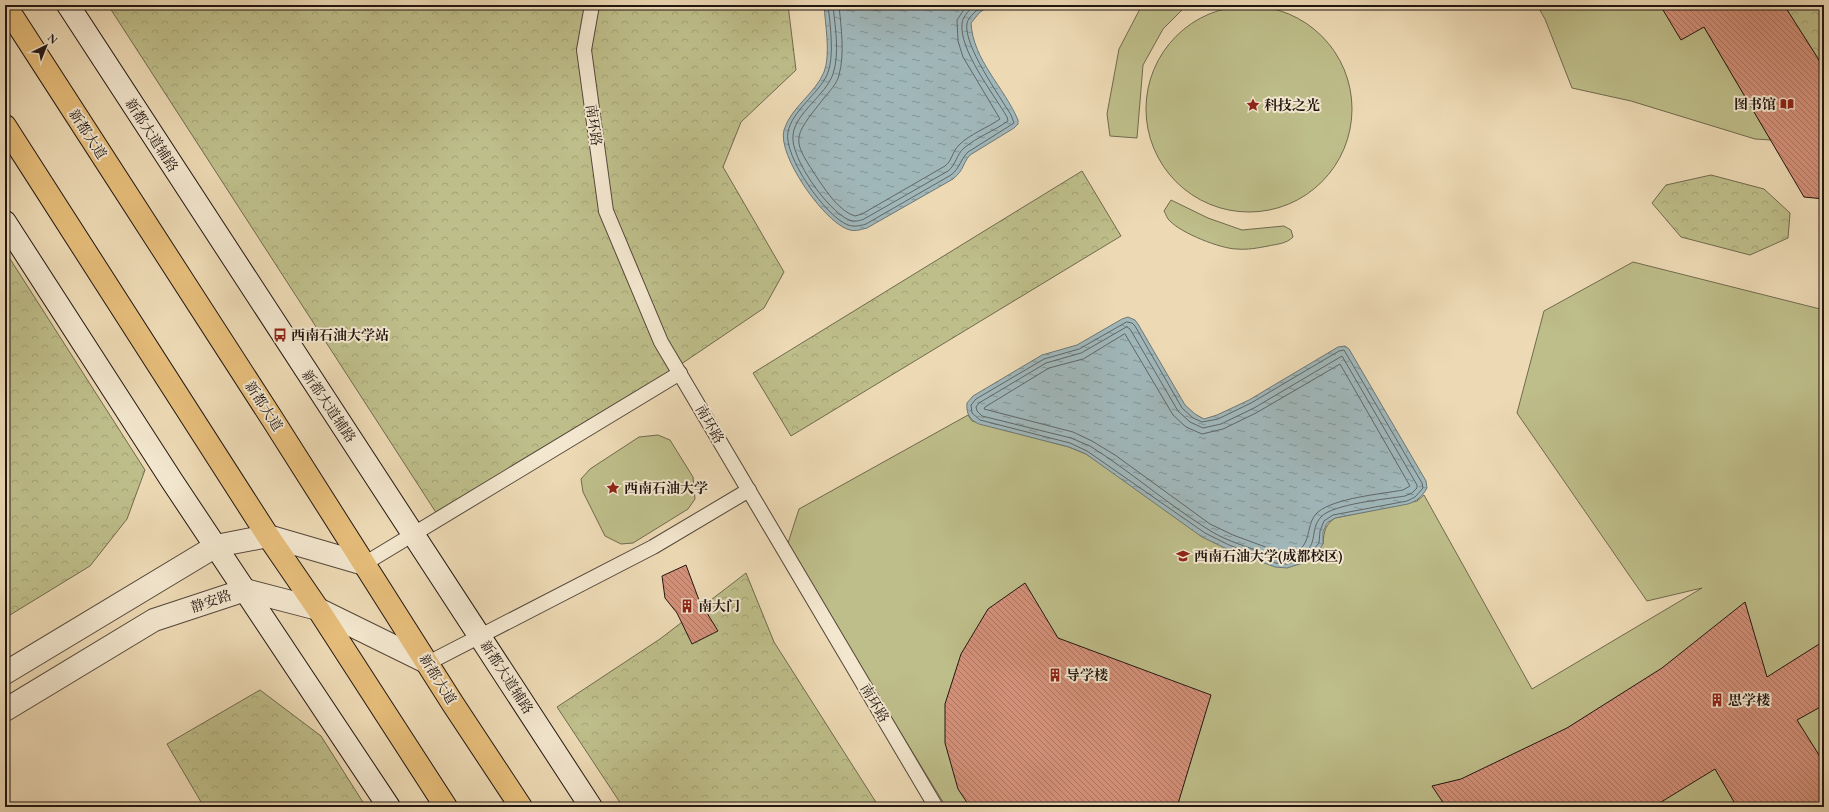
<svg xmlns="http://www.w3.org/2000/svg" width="1829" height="812" viewBox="0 0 1829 812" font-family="'EB Garamond','Noto Serif SC',serif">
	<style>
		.green { fill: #bebe8a; stroke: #706a4e }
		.forest { fill: url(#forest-crowns); stroke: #706a4e }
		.water { fill: url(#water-ripples); stroke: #6d7776 }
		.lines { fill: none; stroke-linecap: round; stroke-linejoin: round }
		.shore { stroke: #606666; stroke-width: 1 }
		.building { fill: url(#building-back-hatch); stroke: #211611 }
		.lane-casing { stroke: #54473a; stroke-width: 16 }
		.street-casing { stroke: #54473a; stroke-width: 24 }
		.secondary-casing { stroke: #211611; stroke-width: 24 }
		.primary-casing { stroke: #211611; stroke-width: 24 }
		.lane { stroke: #f3e7cf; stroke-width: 14 }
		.street { stroke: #f3e7cf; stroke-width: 22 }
		.secondary { stroke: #f3e7cf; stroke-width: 22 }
		.primary { stroke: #e6bd7a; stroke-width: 22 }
		.labels { text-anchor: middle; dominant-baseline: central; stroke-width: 4; stroke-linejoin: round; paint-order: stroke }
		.poi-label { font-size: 14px; font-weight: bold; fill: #211611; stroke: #f3e7cf; text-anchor: start }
		.street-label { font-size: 14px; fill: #211611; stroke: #f3e7cf }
	</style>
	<defs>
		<pattern id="forest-crowns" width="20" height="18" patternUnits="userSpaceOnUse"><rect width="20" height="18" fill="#bebe8a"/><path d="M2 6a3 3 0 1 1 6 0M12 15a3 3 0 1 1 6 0" fill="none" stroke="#a3a376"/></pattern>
		<pattern id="water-ripples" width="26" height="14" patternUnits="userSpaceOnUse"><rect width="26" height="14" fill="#a0b7ba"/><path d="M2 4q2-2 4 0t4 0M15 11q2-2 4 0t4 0" fill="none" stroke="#829496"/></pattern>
		<pattern id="building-back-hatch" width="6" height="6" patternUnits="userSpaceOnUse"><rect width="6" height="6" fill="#d4917a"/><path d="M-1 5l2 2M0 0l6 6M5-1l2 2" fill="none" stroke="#ac7563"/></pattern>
	</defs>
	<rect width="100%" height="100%" fill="#eddab5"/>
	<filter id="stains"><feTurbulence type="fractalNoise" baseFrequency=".005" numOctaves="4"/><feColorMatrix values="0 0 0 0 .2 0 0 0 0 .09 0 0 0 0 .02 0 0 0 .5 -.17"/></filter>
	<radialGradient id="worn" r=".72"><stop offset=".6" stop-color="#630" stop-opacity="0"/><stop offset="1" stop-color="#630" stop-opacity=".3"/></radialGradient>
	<g class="green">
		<path d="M1142,5H1175L1182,10L1163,29L1143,65L1137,138L1110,136L1107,114L1119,49Z"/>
		<path d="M1537,5H1660L1704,27L1771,140L1755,139L1631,101L1572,88L1545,19Z"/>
		<circle cx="1249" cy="109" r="103"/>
		<path d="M1171,200L1208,218L1242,230L1284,226L1291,230L1293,237C1286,244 1277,244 1268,246C1258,248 1247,250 1237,249C1221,249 1181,233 1170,221C1167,219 1166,214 1164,211Z"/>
		<path d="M1633,262L1824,310V807H946L787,546L799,509L968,415L972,421L1069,447L1086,454L1106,467L1323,544C1324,531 1325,525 1335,518L1417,501L1424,495L1532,689L1702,588L1647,601L1517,413L1544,311Z"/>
		<path d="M658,435L670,440L693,477L695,499L688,509L633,543L621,544L605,536L583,492L581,479L590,469L639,437Z"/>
	</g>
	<g class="forest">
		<path d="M108,5H788L796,70L741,122L723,167L784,272L764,308L631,398L437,514Z"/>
		<path d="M1784,5H1824V68Z"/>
		<path d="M1082,171L1121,236L791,436L753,373Z"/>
		<path d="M1711,175L1764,189L1790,213L1788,238L1750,255L1681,237L1652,203L1666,185Z"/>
		<path d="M5,251L145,470L127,519L90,566L5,618Z"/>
		<path d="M746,573L774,642L879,807H623L557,707L660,639Z"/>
		<path d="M260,690L321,736L366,807H204L167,744Z"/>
	</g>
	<g class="water">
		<path d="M824,5H992L980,12L971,23C973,60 1004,87 1018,120V124L1014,128L970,155C962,164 965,169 953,179L867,228C859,230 854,232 847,229C823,220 777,155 784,130C791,107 815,94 824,72C831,55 825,23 824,5Z"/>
		<path d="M1128,317L1135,320L1138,324L1185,405L1195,414L1204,419L1217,415L1249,400L1338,347L1345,346L1349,349L1426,481L1427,488C1422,497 1417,501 1408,504L1335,518L1327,523L1323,532V544L1318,552L1309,561L1287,568L1275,567L1227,549L1202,537L1086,454L1069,447L979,424C970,420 966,414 967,403L973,396L1042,355L1077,345L1122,319Z"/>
	</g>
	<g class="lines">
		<g class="shore">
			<path d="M828,5C830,23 835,58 827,75C818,94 792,111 788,132C783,156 826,217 848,225C855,227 859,226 866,224L951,175C960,168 960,160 968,152L1014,123L1011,115C999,95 963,45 967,23C969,16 978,9 984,5"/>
			<path d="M833,5C835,27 840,53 833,74C826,95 795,113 793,135C790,158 828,211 849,220C855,222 859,221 864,219L948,171C956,165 956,155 964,148C977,137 994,131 1008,121L1007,117C993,93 959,50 962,23C963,16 970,9 975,5"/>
			<path d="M839,5C841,28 845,53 839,75C837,84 829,92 824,98C791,140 791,138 820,182C828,194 841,212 855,216L862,214L945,166C952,161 952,152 959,145C970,134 987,128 1000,119L963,57L958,41L957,20L967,5"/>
			<path d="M1127,322L1132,323L1135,326L1182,408L1193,418L1202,422L1218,419L1251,403L1339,351L1344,350L1422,483L1423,488L1415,497L1407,501L1333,515L1324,521L1320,531L1319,543L1307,557L1287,564L1276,563L1229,545L1205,533L1087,451L1070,443L980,420L972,413L971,405L976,399L1044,359L1079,349Z"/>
			<path d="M1127,327L1130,329L1178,411L1190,422L1203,428L1221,424L1254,408L1342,356L1417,485V488L1412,493L1405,496C1387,499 1332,504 1321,517C1308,531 1321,547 1297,556C1284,562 1272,556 1259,551C1241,545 1222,539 1206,528C1166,503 1130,471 1090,446L1071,438L982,416L977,411L976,407L979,403L1046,363L1081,353Z"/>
			<path d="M1125,334L1173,415L1186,427L1202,434L1223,429L1256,413L1340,364L1410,486L1403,490C1381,494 1335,498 1318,512C1302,525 1317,557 1279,552L1233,535L1210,524L1115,455L1092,441L1073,432L984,409L985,407L1049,368L1083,359Z"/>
		</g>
	</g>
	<g class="building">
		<path d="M1660,5H1784L1824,68V199L1804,197L1704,27L1681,40Z"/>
		<path d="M686,565L699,600L718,631L692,644L677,613L665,598L662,576Z"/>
		<path d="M1025,583L1058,638L1211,695L1177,807H970L958,789L945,743V704L961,654L988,609Z"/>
		<path d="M1745,602L1767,677L1824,641V705L1797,720L1824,763V807H1737L1715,769L1653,807H1446L1432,786L1461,779L1567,728L1662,668Z"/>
	</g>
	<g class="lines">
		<g class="lane-casing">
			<g id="lane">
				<path d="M592,5L584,50L606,211L661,342L936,807"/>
				<path d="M364,564L680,373"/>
				<path d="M428,663L653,547L749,490"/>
			</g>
		</g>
		<g class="street-casing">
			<g id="street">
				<path d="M5,673L216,546L268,536L364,564"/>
				<path d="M5,710L154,620L245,590L318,609L428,663"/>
			</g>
		</g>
		<g class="secondary-casing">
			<g id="secondary">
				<path d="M68,5C242,273 417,539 591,807"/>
				<path d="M5,222L172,481L389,807"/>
			</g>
		</g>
		<g class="primary-casing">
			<g id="primary">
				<path d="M5,5L271,417L453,704L521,807"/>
				<path d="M5,126L268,536L318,609L446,807"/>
			</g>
		</g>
		<use href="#lane" class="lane"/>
		<use href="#street" class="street"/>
		<use href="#secondary" class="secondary"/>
		<use href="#primary" class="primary"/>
	</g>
	<defs>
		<g id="library-bare" transform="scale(1.08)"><path d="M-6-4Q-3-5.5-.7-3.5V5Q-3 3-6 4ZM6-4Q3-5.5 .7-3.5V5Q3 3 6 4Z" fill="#8f2418" stroke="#f3e7cf" stroke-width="2.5" paint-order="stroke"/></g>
		<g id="sight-bare" transform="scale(1.08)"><path d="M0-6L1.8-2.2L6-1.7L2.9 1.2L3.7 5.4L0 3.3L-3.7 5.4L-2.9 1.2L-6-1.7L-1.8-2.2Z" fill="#8f2418" stroke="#f3e7cf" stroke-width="2.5" paint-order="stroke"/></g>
		<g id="bus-bare" transform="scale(1.08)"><path d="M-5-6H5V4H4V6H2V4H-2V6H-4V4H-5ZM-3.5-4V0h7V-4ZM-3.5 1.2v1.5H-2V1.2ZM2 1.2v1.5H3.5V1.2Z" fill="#8f2418" stroke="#f3e7cf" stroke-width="2.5" paint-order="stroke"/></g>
		<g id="university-bare" transform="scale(1.08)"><path d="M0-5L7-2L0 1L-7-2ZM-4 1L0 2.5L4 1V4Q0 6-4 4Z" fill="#8f2418" stroke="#f3e7cf" stroke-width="2.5" paint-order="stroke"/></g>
		<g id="building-bare" transform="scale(1.08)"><path d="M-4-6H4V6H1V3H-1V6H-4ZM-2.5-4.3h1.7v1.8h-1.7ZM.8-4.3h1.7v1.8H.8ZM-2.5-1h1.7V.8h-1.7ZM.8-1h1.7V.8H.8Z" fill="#8f2418" stroke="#f3e7cf" stroke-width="2.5" paint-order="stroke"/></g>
	</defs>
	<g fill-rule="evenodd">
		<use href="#library-bare" x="1787" y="104"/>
		<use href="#sight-bare" x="1253" y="105"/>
		<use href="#bus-bare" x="280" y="335"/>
		<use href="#sight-bare" x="613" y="488"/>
		<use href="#university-bare" x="1183" y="556"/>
		<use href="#building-bare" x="687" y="606"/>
		<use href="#building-bare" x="1055" y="675"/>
		<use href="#building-bare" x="1717" y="700"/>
	</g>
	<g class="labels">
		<g class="poi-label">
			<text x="1776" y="104" text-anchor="end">图书馆</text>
			<text x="1264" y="105">科技之光</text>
			<text x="291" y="335">西南石油大学站</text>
			<text x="624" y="488">西南石油大学</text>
			<text x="1194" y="556">西南石油大学(成都校区)</text>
			<text x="698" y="606">南大门</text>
			<text x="1066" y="675">导学楼</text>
			<text x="1728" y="700">思学楼</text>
		</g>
		<g class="street-label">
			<text transform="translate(594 125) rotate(82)">南环路</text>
			<text transform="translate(88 134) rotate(57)">新都大道</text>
			<text transform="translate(152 135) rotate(57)">新都大道辅路</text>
			<text transform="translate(264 406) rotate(57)">新都大道</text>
			<text transform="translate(329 406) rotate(56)">新都大道辅路</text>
			<text transform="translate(710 424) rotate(60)">南环路</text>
			<text transform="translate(211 601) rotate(-19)">静安路</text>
			<text transform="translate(507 677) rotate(57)">新都大道辅路</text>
			<text transform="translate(438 679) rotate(58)">新都大道</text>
			<text transform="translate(875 703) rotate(59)">南环路</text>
		</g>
	</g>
	<rect width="1829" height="812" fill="none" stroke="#eddab5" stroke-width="20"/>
	<rect x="6" y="6" width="1817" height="800" fill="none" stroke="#211611" stroke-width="2"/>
	<rect x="10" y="10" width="1809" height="792" fill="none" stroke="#211611"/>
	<g transform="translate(46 46) rotate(43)" stroke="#f3e7cf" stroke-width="3" paint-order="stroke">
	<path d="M0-3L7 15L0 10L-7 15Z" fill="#211611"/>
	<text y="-6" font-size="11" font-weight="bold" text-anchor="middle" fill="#211611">N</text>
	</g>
	<rect width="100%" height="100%" filter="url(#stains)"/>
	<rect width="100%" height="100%" fill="url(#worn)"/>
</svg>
